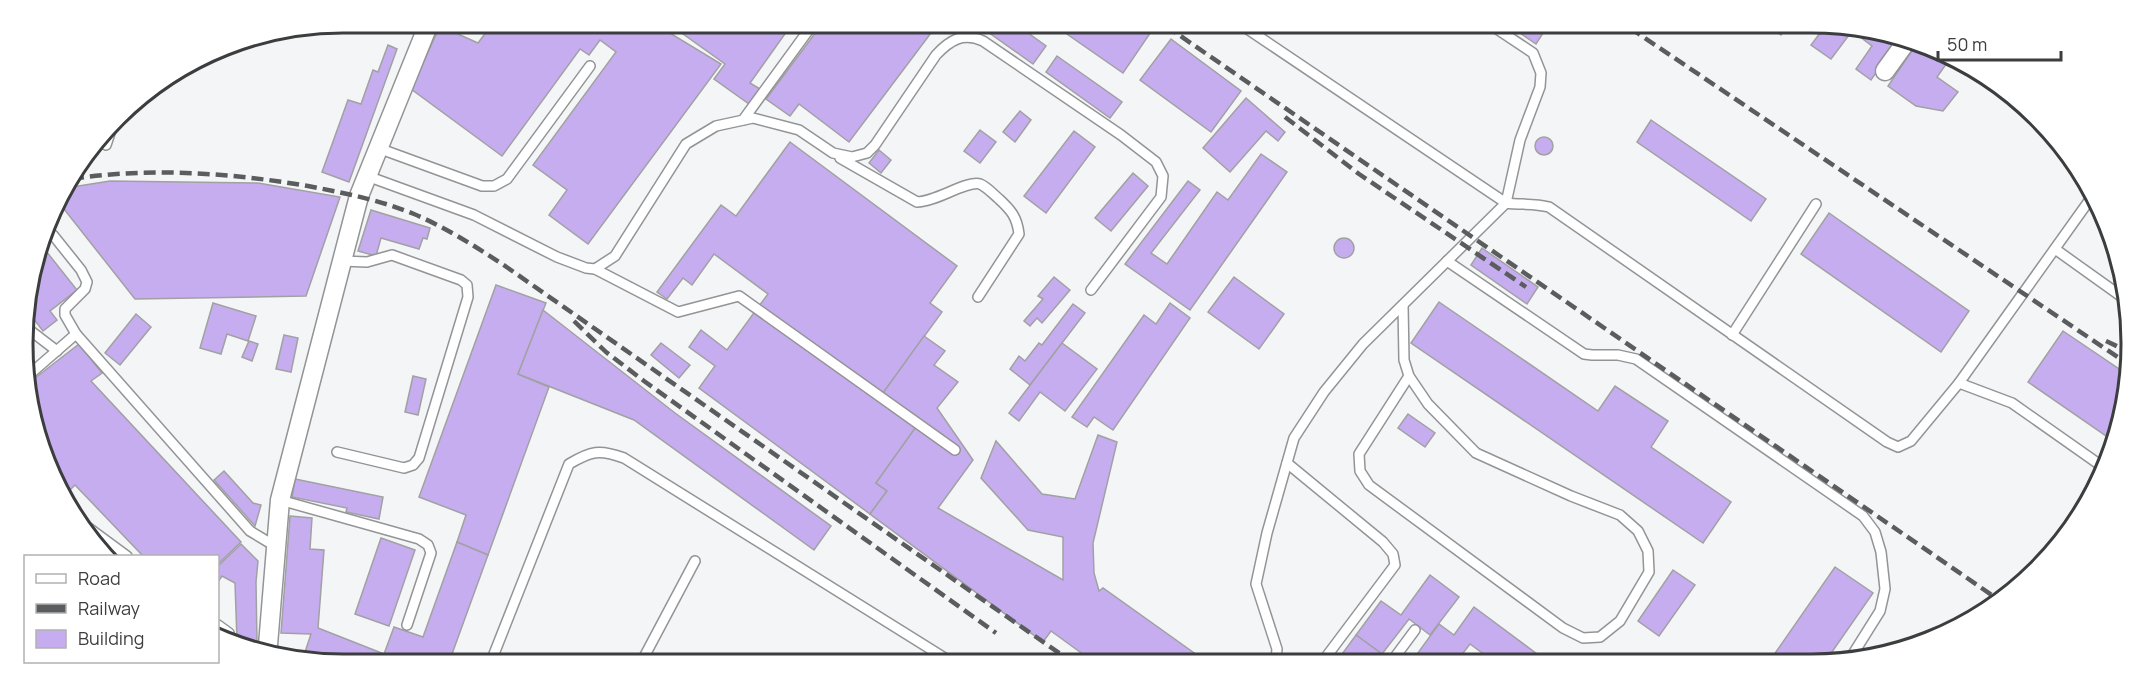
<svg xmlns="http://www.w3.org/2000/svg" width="2154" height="687" viewBox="0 0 2154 687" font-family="Manrope,sans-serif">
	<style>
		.building { fill: #c6adef; stroke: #a1a1a3; stroke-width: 1.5 }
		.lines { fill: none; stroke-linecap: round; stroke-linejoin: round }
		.service-casing { stroke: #939496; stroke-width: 12 }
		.minor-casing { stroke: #939496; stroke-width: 21 }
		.service { stroke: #fff; stroke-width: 9 }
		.minor { stroke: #fff; stroke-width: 18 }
		.rail { stroke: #5a5c5d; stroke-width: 4.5; stroke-dasharray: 12 6; stroke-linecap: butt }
		.rim { fill: none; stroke: #3c3d3e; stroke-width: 3 }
	</style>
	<rect width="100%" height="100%" fill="#f3f5f6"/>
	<g class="building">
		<path d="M493,23L655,24L721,64L588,244L549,215L567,190L533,165L616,52L600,40L589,55L580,49L502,156L411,89L440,26L478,43Z"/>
		<path d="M669,24H792L750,83L760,89L749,104L714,79L725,64Z"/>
		<path d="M822,24L937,25L849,142L799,104L790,116L766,99Z"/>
		<path d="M978,25H1017L1046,46L1033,64Z"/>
		<path d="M1054,25L1155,26L1123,73Z"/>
		<path d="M1511,27H1547L1536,44Z"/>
		<path d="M1771,28H1786L1781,35Z"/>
		<path d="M1823,29H1873L1899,40L1871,80L1856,69L1872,46L1852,31L1831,59L1811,45Z"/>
		<path d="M1171,39L1241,91L1211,132L1140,80Z"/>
		<path d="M388,45L397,49L349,182L322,172L348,100L361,104L373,70L378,72Z"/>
		<path d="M1915,46L1949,60L1937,77L1958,92L1943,111L1916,106L1888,86Z"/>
		<path d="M1057,56L1122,102L1110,118L1046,72Z"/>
		<path d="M1246,98L1285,132L1278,141L1266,131L1230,172L1203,148Z"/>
		<path d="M1020,111L1031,120L1015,142L1003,132Z"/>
		<path d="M1651,120L1766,199L1751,221L1637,142Z"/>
		<path d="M980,130L996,142L980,163L964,151Z"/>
		<path d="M1074,131L1095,147L1046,213L1024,196Z"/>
		<circle cx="1544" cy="146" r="9"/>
		<path d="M790,142L957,266L930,303L942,312L878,400L756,310L768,294L714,254L692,285L683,278L667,299L657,292L721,205L736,216Z"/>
		<path d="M879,150L891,160L881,173L869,163Z"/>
		<path d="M1261,154L1287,172L1190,310L1125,264L1188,181L1200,190L1151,253L1167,264L1217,192L1228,200Z"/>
		<path d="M1133,173L1148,186L1111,231L1095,218Z"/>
		<path d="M110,181L258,183L340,197L306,296L135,299L60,204L59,197L66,188Z"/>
		<path d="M371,210L430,228L427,239L423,238L419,249L381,238L376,256L358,251Z"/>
		<path d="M1829,213L1969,311L1941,352L1801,254Z"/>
		<circle cx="1344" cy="248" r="10"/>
		<path d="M1482,248L1538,287L1527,304L1471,265Z"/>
		<path d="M41,250L46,251L77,290L50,311L57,320L43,331L26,309L25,302Z"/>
		<path d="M1054,277L1070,290L1042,323L1037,318L1030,326L1024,321L1043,299L1038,296Z"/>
		<path d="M1234,277L1284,314L1259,349L1208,312Z"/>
		<path d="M496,285L546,303L518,374L549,387L488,555L457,542L466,515L419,497Z"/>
		<path d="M1439,302L1598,411L1615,386L1668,421L1651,447L1731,502L1703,543L1411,343Z"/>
		<path d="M213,303L256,316L248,341L227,334L221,354L200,348Z"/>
		<path d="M1170,303L1190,318L1113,430L1094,417L1087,427L1072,417L1144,315L1156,324Z"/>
		<path d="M1073,304L1085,313L1030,385L1010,369L1019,356L1025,361L1039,343L1042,345Z"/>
		<path d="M543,310L675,413L831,526L814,550L634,420L518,374Z"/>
		<path d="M756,310L916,427L876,483L887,491L870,514L699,388L715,366L689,347L701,330L727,350Z"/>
		<path d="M136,314L151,327L120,365L105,353Z"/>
		<path d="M2063,331L2125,373V406L2112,440L2028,382Z"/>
		<path d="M284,335L298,338L291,372L276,369Z"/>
		<path d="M924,336L945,351L934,365L958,382L937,408L973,460L938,508L1063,580V537L1028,530L981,478L996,441L1042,494L1075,499L1098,435L1117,442L1093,543L1094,573L1099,591L1103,588L1204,660H1091L1051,631L1043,642L870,514L887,491L876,483L916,427L878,400Z"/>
		<path d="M249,341L258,344L252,361L242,357Z"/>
		<path d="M661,343L690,365L679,378L651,355Z"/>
		<path d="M1062,343L1097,369L1065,411L1040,392L1019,421L1009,413Z"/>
		<path d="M79,344L102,373L91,381L241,542L218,564V556H143L75,485L65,495L33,426L30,382Z"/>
		<path d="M413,376L426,379L418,415L405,412Z"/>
		<path d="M1408,414L1435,433L1425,447L1398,428Z"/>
		<path d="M224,471L253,503L261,505L255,526L214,480Z"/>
		<path d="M295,479L383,497L379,519L346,512L347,508L292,497Z"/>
		<path d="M290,516L312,518L310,549L324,550L318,628L384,654L394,627L423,637L457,542L488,555L452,654L457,655L456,659L303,658L311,634L281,633Z"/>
		<path d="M91,536L117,556H111Z"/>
		<path d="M381,538L415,550L389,626L355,614Z"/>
		<path d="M241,544L258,561L256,582L257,642L260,650L246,644V641L237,640L235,583L222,576L218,582V566Z"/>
		<path d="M1835,567L1873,593L1825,662H1769Z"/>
		<path d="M1673,570L1695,585L1659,636L1638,621Z"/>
		<path d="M1430,575L1459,597L1430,635L1409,619L1382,654L1356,635L1381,601L1401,615Z"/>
		<path d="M1474,607L1537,654L1533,661H1493L1470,644L1457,661H1412L1439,624L1454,635Z"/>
		<path d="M1356,635L1382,654L1378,661H1337Z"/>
	</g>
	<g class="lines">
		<g class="service-casing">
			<g id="service">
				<path d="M410,23L426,31"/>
				<path d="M1243,26L1506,203L1520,140L1540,87L1541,73L1533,53L1494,27"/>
				<path d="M743,120L813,24"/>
				<path d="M106,145L111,130"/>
				<path d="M378,148L482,186H494L507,179L590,66"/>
				<path d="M840,158L917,202C936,202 967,180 980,184C987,187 993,194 999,199C1011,210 1017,217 1019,234L978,297"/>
				<path d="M367,176L474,215L557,257L586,268L595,269L615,256L686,144L716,126L753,118L799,130L833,153L852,157L867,153L875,145L936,55C950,40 963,32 983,41L1121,135L1156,162L1163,176L1161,197L1091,290"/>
				<path d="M53,235L81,270L87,282L85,289L65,309V315L76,334L250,531L275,546"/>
				<path d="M2055,249L2125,299"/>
				<path d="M1447,261L1584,354L1592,355H1618L1636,359L1863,516L1875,532L1881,552L1885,589L1880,611L1848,662"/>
				<path d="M595,269L678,312L739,296L955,450"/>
				<path d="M1403,305L1404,360L1409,376L1428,404L1476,453L1571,496L1620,515L1638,531L1648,551L1649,572L1620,621L1600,637L1583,638L1563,628L1369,485L1360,471L1359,454L1409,376"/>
				<path d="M27,328L57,351"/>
				<path d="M1732,335L1816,204"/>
				<path d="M30,374L76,334"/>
				<path d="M1959,383L2091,198"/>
				<path d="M337,452L404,468L413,465L419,458L468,297L467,285L461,280L392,255L367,262L342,261"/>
				<path d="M1287,463L1383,542L1393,554L1395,565L1323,661"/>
				<path d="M280,500L419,539L428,545L431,553L407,625"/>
				<path d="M74,517L127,556"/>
				<path d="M218,625L229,633"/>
				<path d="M492,659L569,464C591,451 599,449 624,458L948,660"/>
				<path d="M643,659L695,561"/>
				<path d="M1052,659L1054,660"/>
				<path d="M1276,660L1277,649L1256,584L1267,533L1294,438L1324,392L1363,344L1506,203C1520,205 1535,203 1549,207L1887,442L1898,447L1911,441L1959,383L2012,403L2103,467"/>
				<path d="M1392,661L1415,630"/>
			</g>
		</g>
		<g class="minor-casing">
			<g id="minor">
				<path d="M1885,71L1906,42"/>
				<path d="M269,653L268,645L280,500L342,261L359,196L429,23"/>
			</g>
		</g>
		<use href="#service" class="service"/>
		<use href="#minor" class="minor"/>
		<g class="rail">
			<path d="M1166,26L1999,600"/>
			<path d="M1630,28L2125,362"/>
			<path d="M1285,117L1359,174L1526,287"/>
			<path d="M72,179C151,167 231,173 308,186C344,193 380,200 414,214C447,228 478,248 508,268L1069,660"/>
			<path d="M574,321L606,352L644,381L996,633"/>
			<path d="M2106,341L2125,350"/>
		</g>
	</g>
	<path d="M0 0H2154V687H0ZM343 33H1811A310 310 0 0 1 2121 343V344A310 310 0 0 1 1811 654H343A310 310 0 0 1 33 344V343A310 310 0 0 1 343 33Z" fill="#fff" fill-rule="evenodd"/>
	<path class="rim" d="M343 33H1811A310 310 0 0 1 2121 343V344A310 310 0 0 1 1811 654H343A310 310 0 0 1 33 344V343A310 310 0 0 1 343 33Z"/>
	<rect x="24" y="555" width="195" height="108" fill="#ffffff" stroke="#b1b1b2" stroke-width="1.5"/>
	<rect x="36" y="574" width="30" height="9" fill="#ffffff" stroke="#b1b1b2" stroke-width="1.5"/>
	<text x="78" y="585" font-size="18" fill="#3c3d3e">Road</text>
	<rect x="36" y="604" width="30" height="9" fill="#5a5c5d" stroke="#b1b1b2" stroke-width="1.5"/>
	<text x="78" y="615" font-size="18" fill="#3c3d3e">Railway</text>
	<rect x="36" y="630" width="30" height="18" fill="#c6adef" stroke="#b1b1b2" stroke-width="1.5"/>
	<text x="78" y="645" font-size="18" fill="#3c3d3e">Building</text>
	<path d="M1938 51v9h123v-9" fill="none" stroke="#3c3d3e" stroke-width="3"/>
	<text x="1947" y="51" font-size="18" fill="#3c3d3e" stroke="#ffffff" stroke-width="4.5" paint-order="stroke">50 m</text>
</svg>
